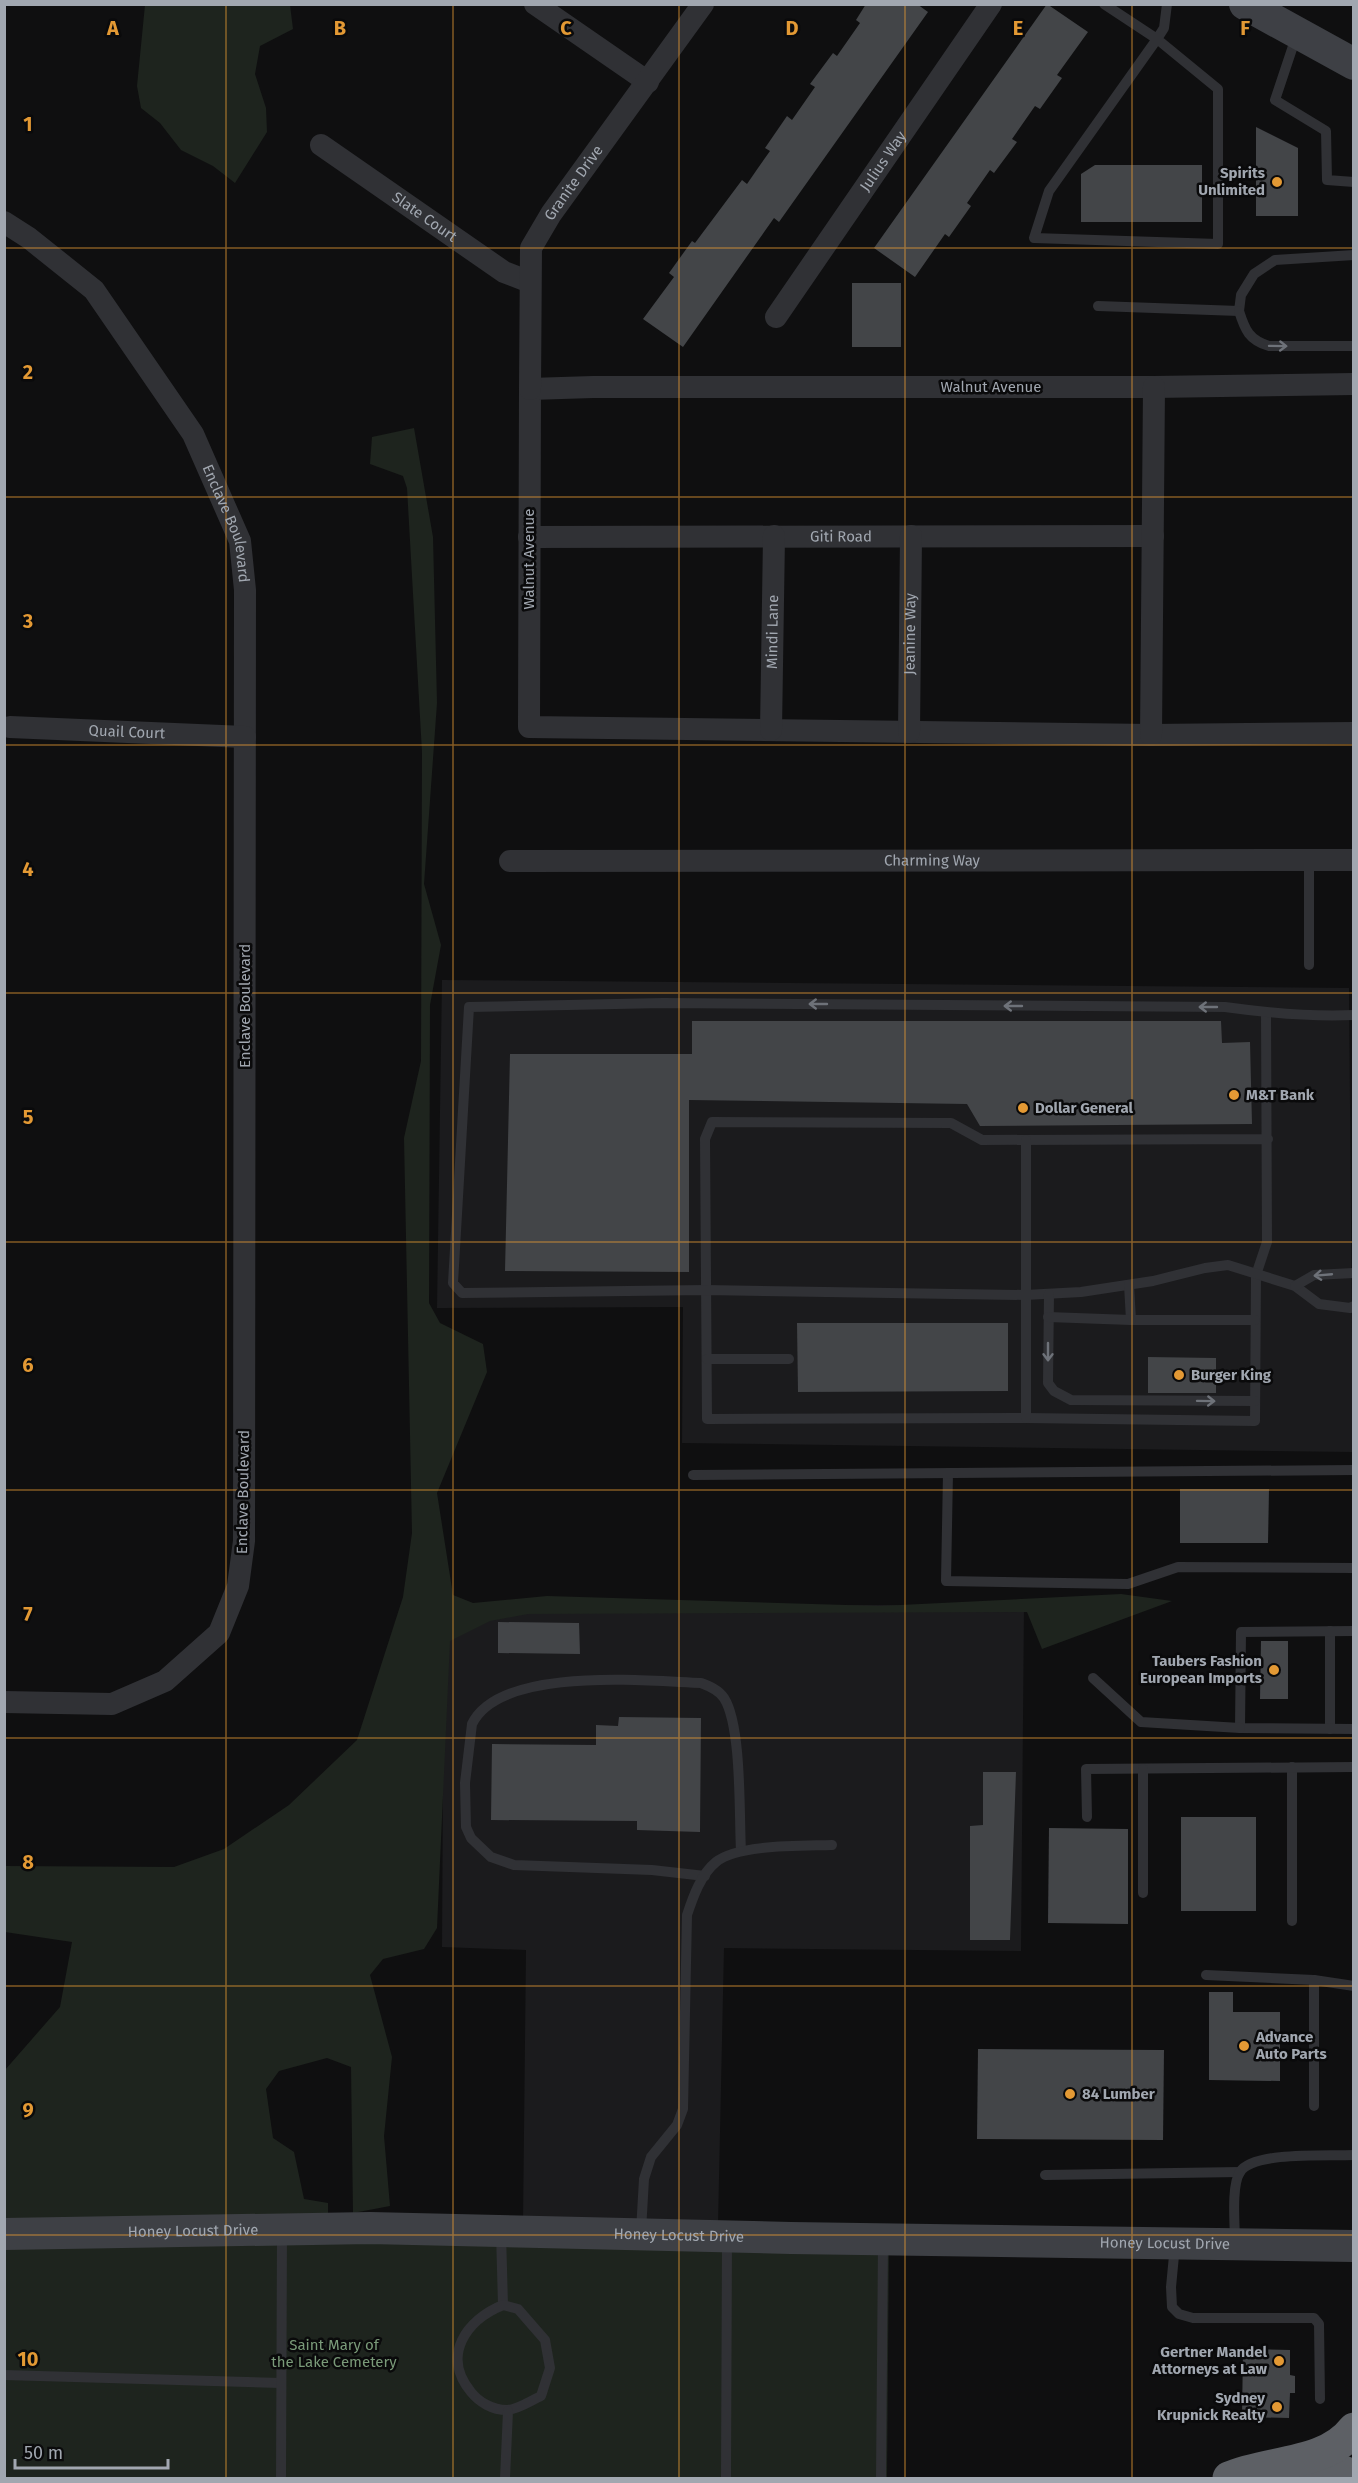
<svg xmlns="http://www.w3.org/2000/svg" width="1358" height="2483" viewBox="0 0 1358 2483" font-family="'Fira Sans',sans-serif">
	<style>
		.built { fill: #1b1b1d }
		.green { fill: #1e241e }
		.building { fill: #434548 }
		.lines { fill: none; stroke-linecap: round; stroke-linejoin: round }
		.lane { stroke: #303135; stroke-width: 10 }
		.street { stroke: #303135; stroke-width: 22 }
		.secondary { stroke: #3e4045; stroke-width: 32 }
		.highway { stroke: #5d6065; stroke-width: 33 }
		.oneway { stroke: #6e7279 }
		.grid { fill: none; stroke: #e39934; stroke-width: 1.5; stroke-opacity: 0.55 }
		.poi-dot { fill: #e39934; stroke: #0a0a0b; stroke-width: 2 }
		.labels { text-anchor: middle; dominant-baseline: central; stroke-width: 5; stroke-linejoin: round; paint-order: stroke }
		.street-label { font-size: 15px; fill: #a1a7b0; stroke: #0a0a0b }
		.poi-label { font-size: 15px; font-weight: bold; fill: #a1a7b0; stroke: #0a0a0b; text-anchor: start }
		.park-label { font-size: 15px; fill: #7a9a79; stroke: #0a0a0b }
		.grid-label { font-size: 20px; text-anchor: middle; font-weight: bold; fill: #e39934; stroke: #0a0a0b; stroke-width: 5; stroke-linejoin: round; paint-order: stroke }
	</style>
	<rect width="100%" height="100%" fill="#0f0f10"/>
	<g class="built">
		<path d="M442,980L1349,988L1353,1452L682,1443L683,1307L437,1308Z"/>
		<path d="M444,1605H1024L1021,1951L724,1948L718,2225L523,2222L526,1950L442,1947Z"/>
	</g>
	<g class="green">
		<path d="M145,5H290L293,29L260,46L255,74L266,108L267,132L235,183L213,166L181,150L160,123L141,108L137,86Z"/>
		<path d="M414,428L433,537L437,703L424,884L441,945L430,1005L429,1303L440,1323L483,1344L487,1372L437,1493L453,1595L473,1603L547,1596L880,1606L1121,1594L1172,1601L1042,1649L1027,1612L528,1614L490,1621L450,1641L437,1928L424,1949L383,1959L370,1975L392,2057L384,2136L390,2206L353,2213L351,2067L327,2058L279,2071L266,2089L273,2138L294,2152L304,2199L328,2203V2221L5,2222V2070L60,2007L72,1942L5,1932V1866L174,1867L224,1849L289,1805L357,1740L403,1597L412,1533L404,1138L421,1061L422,752L407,488L403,476L370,464L372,437Z"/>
		<path d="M4,2234L889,2239L887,2478H5Z"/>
	</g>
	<g class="building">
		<path d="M866,4H917L928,12L779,222L774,218L683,347L643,319L674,277L669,273L692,241L695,243L742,180L747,184L758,168L770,151L765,148L787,116L792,120L815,87L810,84L833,53L837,56L860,23L856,20Z"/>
		<path d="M1047,4L1088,32L1057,75L1062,78L1040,109L1035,106L1012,139L1017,142L994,173L990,170L967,203L971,206L949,237L945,234L915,277L874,248Z"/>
		<path d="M1256,127L1298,148V216H1256Z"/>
		<path d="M1095,165H1202V222H1081V174Z"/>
		<rect x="852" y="283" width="49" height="64"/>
		<path d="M692,1021H1221L1222,1043L1250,1042L1252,1124L980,1126L967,1104L689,1100V1272L505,1271L510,1054H692Z"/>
		<path d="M797,1323H1008V1391L798,1392Z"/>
		<path d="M1148,1357L1216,1358V1393H1148Z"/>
		<path d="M1180,1489H1269L1268,1543H1180Z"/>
		<path d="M498,1622L579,1623L580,1654L498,1653Z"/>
		<path d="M1261,1641H1288V1699H1260Z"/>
		<path d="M619,1717L701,1718L700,1832L637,1830V1821L491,1820L492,1744L596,1745V1725L618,1726Z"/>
		<path d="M983,1772H1016L1010,1940H970V1826L983,1825Z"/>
		<rect x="1181" y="1817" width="75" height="94"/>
		<path d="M1049,1828L1128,1829V1924L1048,1923Z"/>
		<path d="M1209,1992H1233V2012H1280V2081L1209,2080Z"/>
		<path d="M978,2049L1164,2050L1163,2140L977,2139Z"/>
		<path d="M1243,2349L1290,2350V2375L1295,2376V2393H1290L1289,2418L1242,2417Z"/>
	</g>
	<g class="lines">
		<g class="lane">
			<path d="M1104,4L1157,39L1218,89V244L1034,238L1049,191L1157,39L1164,28L1167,4"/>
			<path d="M1297,34L1275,100L1326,131L1327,180L1354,182"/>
			<path d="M1098,306L1239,311L1241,295L1254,274L1275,260L1354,255"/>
			<path d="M1239,311C1245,330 1249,340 1269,346H1354"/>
			<path d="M1309,860V965"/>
			<path d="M1266,1013L1267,1242L1256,1275L1255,1421L1026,1418L707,1419L705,1139L712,1122L951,1123L982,1140L1268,1139"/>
			<path d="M1354,1015C1310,1017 1268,1013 1225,1007L663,1003L469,1007L453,1283L462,1293L706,1290L1025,1295L1081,1292L1153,1281L1205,1268L1228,1265L1295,1286L1319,1304L1350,1308L1354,1306"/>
			<path d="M1129,1285L1131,1320H1255"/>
			<path d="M1295,1286L1314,1275L1354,1273"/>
			<path d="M1049,1294L1048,1383L1054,1391L1071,1400L1255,1401"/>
			<path d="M1048,1317L1131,1320"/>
			<path d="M707,1359H789"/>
			<path d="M1026,1418V1140"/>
			<path d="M948,1473L946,1581L1128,1584L1178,1567L1354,1568"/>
			<path d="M693,1475L1354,1470"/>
			<path d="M1330,1631V1729"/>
			<path d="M1354,1631L1241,1632L1240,1728L1354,1729"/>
			<path d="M1093,1678L1141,1722L1240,1728"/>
			<path d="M1292,1767V1921"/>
			<path d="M1087,1817L1086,1769L1354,1767"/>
			<path d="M705,1876L652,1870L514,1865L491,1857L471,1838L466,1827L465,1783L472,1724C500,1666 646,1681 701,1683C709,1686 719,1690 724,1698C742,1726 739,1815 741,1851"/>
			<path d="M1143,1893V1769"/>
			<path d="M1206,1975L1314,1980"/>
			<path d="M1314,2106V1980L1354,1986"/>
			<path d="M1045,2175L1240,2172"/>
			<path d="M641,2231L644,2179L651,2157L677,2125L683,2109L687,1915C693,1897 701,1874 716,1862C738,1844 803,1846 832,1845"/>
			<path d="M501,2233L503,2305"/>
			<path d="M1235,2242C1235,2225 1231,2186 1240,2172C1253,2151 1330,2156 1354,2155"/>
			<path d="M1175,2245L1171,2287L1172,2307L1179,2314L1193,2318H1314L1319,2324L1320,2399"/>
			<path d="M503,2305L518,2309L545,2340L550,2368L541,2396C532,2400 517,2410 507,2410C492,2410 479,2402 471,2392C441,2356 466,2320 503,2305Z"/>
			<path d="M4,2375L281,2383"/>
			<path d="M281,2478L282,2233"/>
			<path d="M505,2478L508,2411"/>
			<path d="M726,2478L727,2239"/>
			<path d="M881,2478L883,2242"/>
		</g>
		<g class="street">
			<path d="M535,4L648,82"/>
			<path id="s1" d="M321,145L504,272L530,282"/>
			<path id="s2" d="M4,222L29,238L94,290L193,434L240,541L245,590L244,1541L238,1586L219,1633L165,1681L112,1704L4,1702"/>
			<path id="s3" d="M776,317L991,4"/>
			<path d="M1354,384L1154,387H593L530,389L529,727L1151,735L1354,733"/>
			<path id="s4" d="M530,389L531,248L551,214L703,4"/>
			<path id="s5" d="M529,537L1153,536"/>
			<path id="s6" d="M10,727L245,737"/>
			<path id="s7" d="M771,730L774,536"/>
			<path id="s8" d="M909,732L911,536"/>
			<path d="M1151,735L1154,387"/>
			<path id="s9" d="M510,861L1354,860"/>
		</g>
		<g class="secondary">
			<path d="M1245,4L1354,64"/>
			<path id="s10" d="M4,2234L370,2228L791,2238L1354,2246"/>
		</g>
		<g class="highway">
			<path d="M1293,2472L1338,2470L1354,2476"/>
			<path d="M1229,2478C1268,2461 1326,2466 1354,2429"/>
		</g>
	</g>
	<defs><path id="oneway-shaft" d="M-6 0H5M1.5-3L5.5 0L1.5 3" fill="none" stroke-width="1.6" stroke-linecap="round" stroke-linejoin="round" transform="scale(1.5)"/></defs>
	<g class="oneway">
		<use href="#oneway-shaft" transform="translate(1278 346) rotate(1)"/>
		<use href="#oneway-shaft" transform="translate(818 1004) rotate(-180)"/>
		<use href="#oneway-shaft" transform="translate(1013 1006) rotate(-180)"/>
		<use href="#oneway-shaft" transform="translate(1208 1007) rotate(-180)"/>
		<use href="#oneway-shaft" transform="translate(1323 1275) rotate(175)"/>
		<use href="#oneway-shaft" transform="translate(1048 1352) rotate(90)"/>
		<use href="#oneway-shaft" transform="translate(1206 1401) rotate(1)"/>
	</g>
	<path class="grid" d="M226,4V2478M453,4V2478M679,4V2478M905,4V2478M1132,4V2478M4,248H1354M4,497H1354M4,745H1354M4,993H1354M4,1242H1354M4,1490H1354M4,1738H1354M4,1986H1354M4,2235H1354"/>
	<g class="poi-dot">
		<circle cx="1277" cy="182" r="6"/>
		<circle cx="1234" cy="1095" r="6"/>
		<circle cx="1023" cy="1108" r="6"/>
		<circle cx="1179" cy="1375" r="6"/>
		<circle cx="1274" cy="1670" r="6"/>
		<circle cx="1244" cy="2046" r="6"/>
		<circle cx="1070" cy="2094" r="6"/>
		<circle cx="1279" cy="2361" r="6"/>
		<circle cx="1277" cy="2407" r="6"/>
	</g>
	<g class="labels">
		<g class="street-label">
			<text stroke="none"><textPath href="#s3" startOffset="189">Julius Way</textPath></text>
			<text stroke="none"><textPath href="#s4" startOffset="219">Granite Drive</textPath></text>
			<text stroke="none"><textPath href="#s1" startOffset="126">Slate Court</textPath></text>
			<text x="991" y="387">Walnut Avenue</text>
			<text stroke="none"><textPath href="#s2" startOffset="384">Enclave Boulevard</textPath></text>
			<text stroke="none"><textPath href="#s5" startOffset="312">Giti Road</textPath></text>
			<text transform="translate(529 559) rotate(-90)">Walnut Avenue</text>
			<text stroke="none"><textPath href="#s7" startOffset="98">Mindi Lane</textPath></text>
			<text stroke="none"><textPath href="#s8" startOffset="98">Jeanine Way</textPath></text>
			<text stroke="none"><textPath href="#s6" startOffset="117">Quail Court</textPath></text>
			<text stroke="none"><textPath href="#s9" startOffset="422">Charming Way</textPath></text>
			<text transform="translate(245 1006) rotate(-90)">Enclave Boulevard</text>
			<text transform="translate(243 1492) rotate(-89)">Enclave Boulevard</text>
			<text stroke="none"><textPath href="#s10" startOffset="189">Honey Locust Drive</textPath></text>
			<text stroke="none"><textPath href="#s10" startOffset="675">Honey Locust Drive</textPath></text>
			<text stroke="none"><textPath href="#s10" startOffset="1161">Honey Locust Drive</textPath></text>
		</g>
		<g class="poi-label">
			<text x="1265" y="173" text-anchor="end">Spirits<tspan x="1265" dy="17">Unlimited</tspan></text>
			<text x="1246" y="1095">M&amp;T Bank</text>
			<text x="1035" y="1108">Dollar General</text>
			<text x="1191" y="1375">Burger King</text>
			<text x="1262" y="1661" text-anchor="end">Taubers Fashion<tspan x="1262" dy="17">European Imports</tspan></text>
			<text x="1256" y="2037">Advance<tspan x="1256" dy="17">Auto Parts</tspan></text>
			<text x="1082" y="2094">84 Lumber</text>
			<text x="1267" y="2352" text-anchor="end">Gertner Mandel<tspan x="1267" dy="17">Attorneys at Law</tspan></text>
			<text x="1265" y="2398" text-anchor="end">Sydney<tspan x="1265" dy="17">Krupnick Realty</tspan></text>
		</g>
		<g class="park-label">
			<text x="334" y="2345">Saint Mary of<tspan x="334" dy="17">the Lake Cemetery</tspan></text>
		</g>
	</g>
	<g class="grid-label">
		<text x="113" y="35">A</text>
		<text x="340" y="35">B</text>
		<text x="566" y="35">C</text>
		<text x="792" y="35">D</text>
		<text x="1018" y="35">E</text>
		<text x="1245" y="35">F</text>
		<text x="28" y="131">1</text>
		<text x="28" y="379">2</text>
		<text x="28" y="628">3</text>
		<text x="28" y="876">4</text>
		<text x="28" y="1124">5</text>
		<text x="28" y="1372">6</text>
		<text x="28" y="1621">7</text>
		<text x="28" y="1869">8</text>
		<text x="28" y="2117">9</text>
		<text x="28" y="2366">10</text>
	</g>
	<rect width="1358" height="2483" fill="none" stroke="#a1a7b0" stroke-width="12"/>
	<path d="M15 2459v9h153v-9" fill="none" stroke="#a1a7b0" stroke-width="3"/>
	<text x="24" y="2459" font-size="18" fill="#a1a7b0" stroke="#0a0a0b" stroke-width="4.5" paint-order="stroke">50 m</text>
</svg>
